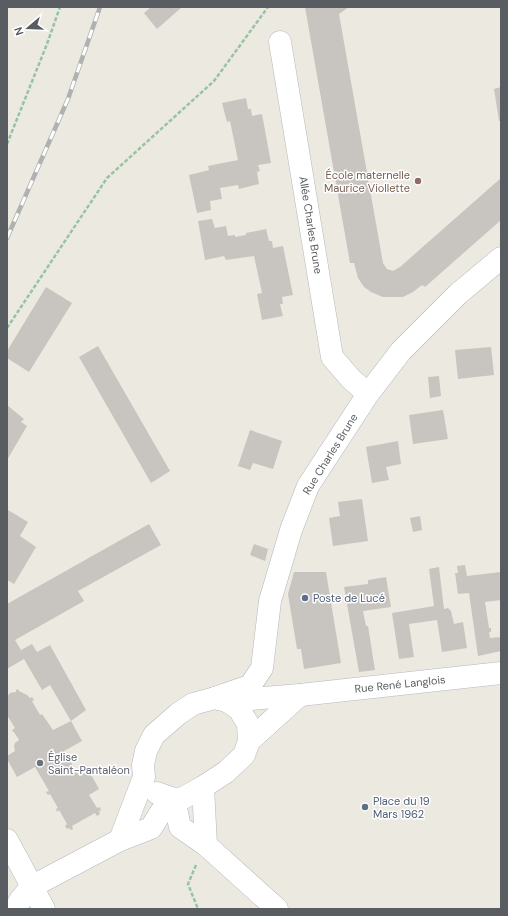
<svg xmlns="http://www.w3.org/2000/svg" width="508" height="916" viewBox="0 0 508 916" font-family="'DM Sans',sans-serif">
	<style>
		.building { fill: #c8c5c0 }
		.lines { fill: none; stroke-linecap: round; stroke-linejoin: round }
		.minor-casing { stroke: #b4b7bb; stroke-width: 23 }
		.secondary-casing { stroke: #b5b8bd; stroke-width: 23 }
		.path { stroke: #98c3a2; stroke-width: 2.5; stroke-dasharray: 4 2; stroke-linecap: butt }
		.minor { stroke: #fff; stroke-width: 22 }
		.secondary { stroke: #fff; stroke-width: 22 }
		.rail-casing { stroke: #b0b1b1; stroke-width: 4.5 }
		.rail { stroke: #fff; stroke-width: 3; stroke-dasharray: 9; stroke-linecap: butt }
		.education-dot { fill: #8d6e63; stroke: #fff; stroke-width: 1.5 }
		.service-dot { fill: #5c6f8a; stroke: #fff; stroke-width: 1.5 }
		.worship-dot { fill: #6b7280; stroke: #fff; stroke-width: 1.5 }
		.labels { text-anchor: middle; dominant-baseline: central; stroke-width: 3; stroke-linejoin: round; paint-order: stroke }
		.education-label { font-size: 11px; fill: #785e54; stroke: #fff; text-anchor: end }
		.street-label { font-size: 11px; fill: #595d61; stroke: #fff }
		.service-label { font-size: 11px; fill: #4e5e75; stroke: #fff; text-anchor: start }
		.worship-label { font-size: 11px; fill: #5b616d; stroke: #fff; text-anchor: start }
	</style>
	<rect width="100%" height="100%" fill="#ece9e1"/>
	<g class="building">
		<path d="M151,7H182L157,29L144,13Z"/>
		<path d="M305,7H349L339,14L383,263L387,269L393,271L400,267L501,178V220L425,287L422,285L413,292L403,297H383L371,292L364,287L358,278L354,263H350Z"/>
		<path d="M501,87V121H499L494,89Z"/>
		<path d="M246,98L248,109H251L252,116L262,114L271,163L258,165L260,171L257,172L259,184L239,189L238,185L220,188L222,199L210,201L211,210L197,213L189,175L209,170L208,166L238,160L230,121L227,122L222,103Z"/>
		<path d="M212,219L215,228L226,226L228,236L235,235V237L246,235V233L266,229L269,241H272L273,248L283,246L293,295L282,297L283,304H280L283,316L262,320L257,294L262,293L254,256L226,260L224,256L205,260L198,221Z"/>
		<path d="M46,287L72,303L29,372L7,358V351Z"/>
		<path d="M98,346L170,471L151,483L79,357Z"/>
		<path d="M491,347L494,375L458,379L455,350Z"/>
		<path d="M439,376L441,396L430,398L428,377Z"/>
		<path d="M7,405L24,419L21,422L27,426L7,460Z"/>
		<path d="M443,410L448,439L413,444L409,415Z"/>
		<path d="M250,430L282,441L273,469L253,463L250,470L238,466Z"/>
		<path d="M398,441L401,464L386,467L389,480L372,483L366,447Z"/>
		<path d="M362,499L368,541L333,546L329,518L340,516L338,502Z"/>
		<path d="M8,510L28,522L20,536L36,547L14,584L7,580Z"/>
		<path d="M420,516L422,530L413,532L410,518Z"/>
		<path d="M149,524L161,545L78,591L84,601L15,640L21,650L32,644L37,652L50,645L86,710L71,721L50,685L42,690L24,659L7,669V604Z"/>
		<path d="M254,544L268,549L265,561L250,555Z"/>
		<path d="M465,565L467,576L501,572V600L485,602L489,628H491V632H489L490,638L501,637V651L478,656L469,593L458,594L455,573H458L457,566Z"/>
		<path d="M439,567L444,609L448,608L451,611L454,624L463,622L467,648L442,652L437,620L409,624L414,657L399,659L392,613L434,606L429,569Z"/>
		<path d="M294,572H326L341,663L304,669L301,649H297L288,594Z"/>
		<path d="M386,577L391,607L363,611L366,626H368L375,670L359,672L344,587L368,584V580Z"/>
		<path d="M18,689L19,691L27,695L30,698L32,697L34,700L32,701L40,715L42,714L53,730L71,721L82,741L64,751L79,776L89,771L99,789L89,795L97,808L100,807L101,810L99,811L100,814L97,816L95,813L72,826L73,829L71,830L69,828L67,829L65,826L67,824L59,810L57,812L56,809L58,808L50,794L48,795L46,792L49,791L35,767L17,777L7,759V756L15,751L14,746L15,743L19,740L14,732H13L12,730L15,728L7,715V697L10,693L16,692V690Z"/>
	</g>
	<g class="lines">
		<g class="minor-casing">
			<g id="minor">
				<path d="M280,42L332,357L351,379L368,394"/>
				<path d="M215,698L250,686L262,668L270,601L291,530L308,486L368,394L401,351L458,294L501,258"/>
				<path d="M249,741L300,695"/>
				<path d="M203,787L206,845"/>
				<path d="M157,793L174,799L183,798L203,787L226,772L244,755L249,741L248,724L239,709L227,701"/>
				<path d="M174,799L180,827L206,845L277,909"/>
				<path d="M120,840L144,777L143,765L146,751L154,735L178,714L193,704L215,698L227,701L300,695L501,673"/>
				<path d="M15,909L21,899L31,887L120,840L151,828L170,798"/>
			</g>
		</g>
		<g class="secondary-casing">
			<path id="secondary" d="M7,840L44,909"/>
		</g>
		<g class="path">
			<path d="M7,144L47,44L60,7"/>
			<path d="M7,328L107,178L214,81L268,7"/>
			<path d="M196,865L188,884L198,909"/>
		</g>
		<use href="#minor" class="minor"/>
		<use href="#secondary" class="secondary"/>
		<g class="rail-casing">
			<path id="rail" d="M7,238L68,99L100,7"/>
		</g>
		<use href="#rail" class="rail"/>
	</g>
	<circle class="education-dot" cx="418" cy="181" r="4"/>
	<g class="service-dot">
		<circle cx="305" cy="598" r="4"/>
		<circle cx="365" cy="807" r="4"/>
	</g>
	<circle class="worship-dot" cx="40" cy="763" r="4"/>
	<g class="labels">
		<g class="education-label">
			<text x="410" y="175">École maternelle<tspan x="410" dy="13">Maurice Viollette</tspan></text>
		</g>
		<g class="street-label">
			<text transform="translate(311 225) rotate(81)">Allée Charles Brune</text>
			<text transform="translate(330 454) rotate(-58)">Rue Charles Brune</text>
			<text transform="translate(400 684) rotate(-6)">Rue René Langlois</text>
		</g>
		<g class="service-label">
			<text x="313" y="598">Poste de Lucé</text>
			<text x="373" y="801">Place du 19<tspan x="373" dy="13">Mars 1962</tspan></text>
		</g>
		<g class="worship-label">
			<text x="48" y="757">Église<tspan x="48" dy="13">Saint-Pantaléon</tspan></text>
		</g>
	</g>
	<rect width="508" height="916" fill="none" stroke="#595d61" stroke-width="16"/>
	<g transform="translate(28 28) rotate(251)" stroke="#ffffff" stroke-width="3" paint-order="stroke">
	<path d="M0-3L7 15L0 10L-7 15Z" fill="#595d61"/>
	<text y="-6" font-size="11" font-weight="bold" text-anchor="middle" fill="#595d61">N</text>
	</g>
</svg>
